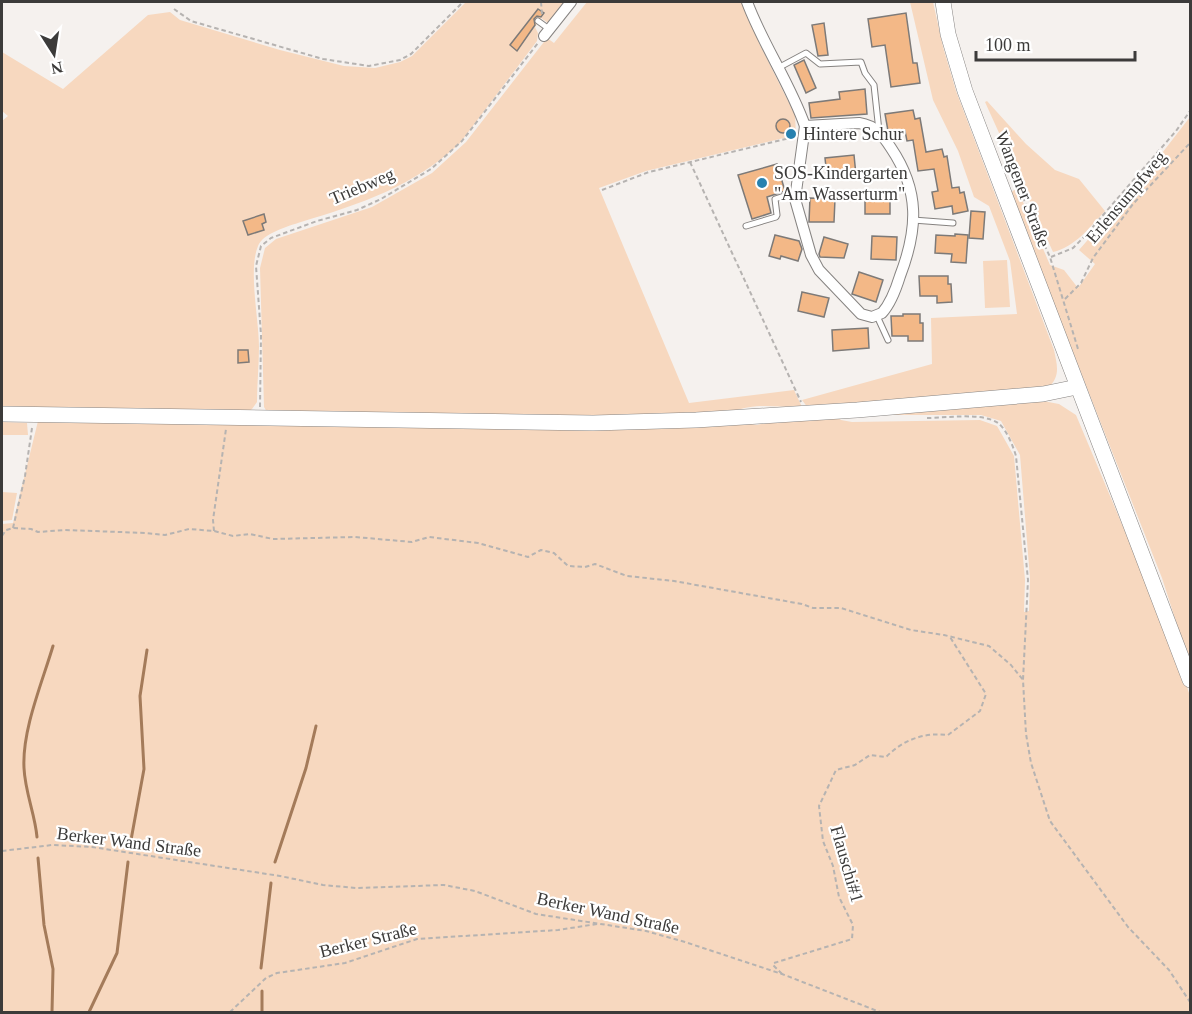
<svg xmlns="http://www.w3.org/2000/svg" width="1192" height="1014" viewBox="0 0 1192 1014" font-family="Georgia,serif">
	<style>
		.green { fill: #f7d8bf }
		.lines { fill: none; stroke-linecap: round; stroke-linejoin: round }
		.stream { stroke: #a47b5a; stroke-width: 3 }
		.building { fill: #f3b887; stroke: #7d7a78; stroke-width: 1.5 }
		.service-casing { stroke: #868381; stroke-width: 7 }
		.minor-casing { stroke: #868381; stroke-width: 12 }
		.secondary-casing { stroke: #868381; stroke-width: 16 }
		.path { stroke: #b6b3b1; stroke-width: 2; stroke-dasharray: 4.5 3; stroke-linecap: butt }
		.service { stroke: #fff; stroke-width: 5 }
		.minor { stroke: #fff; stroke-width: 10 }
		.secondary { stroke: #fff; stroke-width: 15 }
		.poi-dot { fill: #2881af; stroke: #fff; stroke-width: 2 }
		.labels { text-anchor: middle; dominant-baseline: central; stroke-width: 4.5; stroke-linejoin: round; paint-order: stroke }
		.poi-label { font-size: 18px; fill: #3c3b3a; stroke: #fff; text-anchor: start }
		.street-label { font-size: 18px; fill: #3c3b3a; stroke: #fff }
	</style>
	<rect width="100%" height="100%" fill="#f5f1ee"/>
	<g class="green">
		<path d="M466,2H565L548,23L541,18L535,27L538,33L537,41L460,143C414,186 361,204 301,222C289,226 263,233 258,246C248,270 259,319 259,347C259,365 257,383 257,402L252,409L247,412L2,407V121L8,116L2,111V52L63,89L148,15L170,12L180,20L280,50L344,66L375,68L400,62L412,56Z"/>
		<path d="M587,2H743L759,43L795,115L796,135L646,171L599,188L689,403L794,390L802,407C778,408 756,402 733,412L609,416L267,412L264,407L260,268L265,248L276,239L372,207L432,173L466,142L547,38L554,43Z"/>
		<path d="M910,2H933L943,47L956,91L1054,350C1057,365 1061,376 1048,388L808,408L802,400L932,364L931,318L1017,314L1010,261L989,206L974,197L958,151L933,100Z"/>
		<path d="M987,101L1026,144L1055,170L1079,179L1105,211C1090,227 1075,247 1053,252L985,102Z"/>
		<path d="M1190,117V665L1162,578L1010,193L1017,188L1050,265L1064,270L1078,288L1095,264L1079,250L1152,166Z"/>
		<path d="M1007,260L1010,307L985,308L983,261Z"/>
		<path d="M1043,401L1059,404L1076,415L1174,648L1190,696V1012H2V524L13,523L38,421L738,422L757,425L777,420L835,415L841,420L852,422L980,420L997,426L1014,456L1025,580L1024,612L1029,611L1030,578L1020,455L1001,421L981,415H875Z"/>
		<path d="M2,422L27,423L28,435H2Z"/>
		<path d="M2,492L17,493L12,520L2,521Z"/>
	</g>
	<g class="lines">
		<g class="stream">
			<path d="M37,837C35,814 25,792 24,768C22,730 42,683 53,646"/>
			<path d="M131,840L144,769L140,696L147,650"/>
			<path d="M38,858L44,925L53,969L52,1012"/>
			<path d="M275,862L306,768L316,726"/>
			<path d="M261,968L271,883"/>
			<path d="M89,1012L117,953L128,862"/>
			<path d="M262,1012V991"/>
		</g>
	</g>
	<g class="building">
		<path d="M538,9L544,13L541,17L537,16L534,19L535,25L517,51L510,45Z"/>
		<path d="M906,13L913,63H917L920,83L891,87L885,45L872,47L868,19Z"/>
		<path d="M824,23L828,55L818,56L812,25Z"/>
		<path d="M804,60L816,88L806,93L794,65Z"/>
		<path d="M865,89L867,114L811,118L809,103L840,99L839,92Z"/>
		<path d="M913,110L915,119L920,118L926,152L942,149L944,157L947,156L952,188L959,187L960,193L964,192L968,211L953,214L952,206L935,209L932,192L938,191L934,169L918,171L913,140L907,141L905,131L890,133L888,131L885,114Z"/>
		<circle cx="783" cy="126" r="7"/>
		<path d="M854,155L856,175L827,177L825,158Z"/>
		<path d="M777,164L785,191L767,197L771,213L752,219L738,175Z"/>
		<rect x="865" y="191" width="25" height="23"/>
		<path d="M810,198L835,199L834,222H809Z"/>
		<path d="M971,211L985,212L983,239L969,238Z"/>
		<path d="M264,214L266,222L262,224L264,230L248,235L243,221Z"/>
		<path d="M955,234L968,235L966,263L951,262L952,254L935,253L936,235L955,236Z"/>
		<path d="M775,235L799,241L802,249L798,261L781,256L780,259L769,256Z"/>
		<path d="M872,236L897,237L896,260L871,259Z"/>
		<path d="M824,237L848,244L844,258L820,257L819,254Z"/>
		<path d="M859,272L883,280L876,302L852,294Z"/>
		<path d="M919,276H948V284H951L952,302L937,303V296H920Z"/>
		<path d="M802,292L829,298L824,317L798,311Z"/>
		<path d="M903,314H920V323H923V341H908V336H892L891,316H903Z"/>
		<path d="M868,328L869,348L833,351L832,330Z"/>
		<path d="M238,350H248L249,362L238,363Z"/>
	</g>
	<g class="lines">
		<g class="service-casing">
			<g id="service">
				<path d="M538,21L549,29"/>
				<path d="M778,68L806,53L820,64L861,62L865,73L874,85L879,131"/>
				<path d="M913,220L953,223"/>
				<path d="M746,226L776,217L777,215L775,199L796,192"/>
				<path d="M877,316L888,340"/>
			</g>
		</g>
		<g class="minor-casing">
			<g id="minor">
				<path d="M747,2C763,45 790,83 805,126"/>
				<path d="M544,36L571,2"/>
				<path d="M859,123C876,126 882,134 891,148C920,191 918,229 900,276C896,289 891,303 882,313L872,317L861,314L819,270L811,255L795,199L805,126Z"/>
			</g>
		</g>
		<g class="secondary-casing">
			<g id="secondary">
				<path d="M943,2L948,34L965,91L1190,680"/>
				<path d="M2,414L593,423L696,420L857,410L1043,394L1077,387"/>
			</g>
		</g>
		<g class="path">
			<path d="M541,2L542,14"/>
			<path d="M174,9L191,21L323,59L369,66L400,60L411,54L463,2"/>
			<path d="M1004,156L1050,257L1078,349"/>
			<path d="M690,162L801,402"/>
			<path d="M602,190L649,172L794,137"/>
			<path d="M1051,257L1073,248L1084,237L1176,131L1190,111"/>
			<path d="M1065,299L1081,283L1093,258L1133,204L1190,143"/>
			<path d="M260,407L261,335L256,266L261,246L271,238L317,221L357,210L381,199L431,169L462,141L538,43"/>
			<path d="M927,418C946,418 982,412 998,423C1007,430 1013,446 1016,456L1028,580L1023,680L1026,734L1031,763L1050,821L1128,927L1169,970L1190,1002"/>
			<path d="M13,528L25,476L32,428"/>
			<path d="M214,531L213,520L226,429"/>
			<path d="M2,536L6,530L13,528L31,529L38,532L65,530L146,533L165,535L189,529L214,531L233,536L250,534L273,539L355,537L412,542L429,537L478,543L528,557L541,550L554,553L568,566L585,567L595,564L627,576L674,581L802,604L813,608H841L911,630L944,635L989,646L1011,665L1023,680"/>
			<path d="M2,851L52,845L92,847L280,876L323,885L356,888L444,885L475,891L536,914L646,931L685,942L782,974L880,1012"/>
			<path d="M782,974L773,965L774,963L852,939L853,925L839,897L833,866L823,841L819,806L836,770L855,765L870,755L886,757C903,740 924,732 948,735L980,711L986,694L950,637"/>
			<path d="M230,1012L266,978L277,973L345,963L417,939L558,930L597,924"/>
		</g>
		<use href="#service" class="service"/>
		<use href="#minor" class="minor"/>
		<use href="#secondary" class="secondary"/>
	</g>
	<g class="poi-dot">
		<circle cx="791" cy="134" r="6"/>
		<circle cx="762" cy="183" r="6"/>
	</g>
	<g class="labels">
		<g class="poi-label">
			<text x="803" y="134">Hintere Schur</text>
			<text x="774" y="173">SOS-Kindergarten<tspan x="774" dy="21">"Am Wasserturm"</tspan></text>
		</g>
		<g class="street-label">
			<text transform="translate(362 186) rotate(-23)">Triebweg</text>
			<text transform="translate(1023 189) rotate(69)">Wangener Straße</text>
			<text transform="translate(1126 197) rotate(-50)">Erlensumpfweg</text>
			<text transform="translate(129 842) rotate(7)">Berker Wand Straße</text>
			<text transform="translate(847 864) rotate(74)">Flauschi#1</text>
			<text transform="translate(608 913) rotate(12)">Berker Wand Straße</text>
			<text transform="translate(368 940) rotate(-14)">Berker Straße</text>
		</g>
	</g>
	<rect width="1192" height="1014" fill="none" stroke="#3c3b3a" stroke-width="6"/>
	<g transform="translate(54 54) rotate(168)" stroke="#ffffff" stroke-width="4.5" paint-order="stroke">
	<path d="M0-4.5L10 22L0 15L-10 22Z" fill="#3c3b3a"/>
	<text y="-9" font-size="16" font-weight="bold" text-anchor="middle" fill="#3c3b3a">N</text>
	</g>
	<path d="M976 51v9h159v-9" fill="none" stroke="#3c3b3a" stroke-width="3"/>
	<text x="985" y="51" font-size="18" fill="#3c3b3a" stroke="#ffffff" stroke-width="4.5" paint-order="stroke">100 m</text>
</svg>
